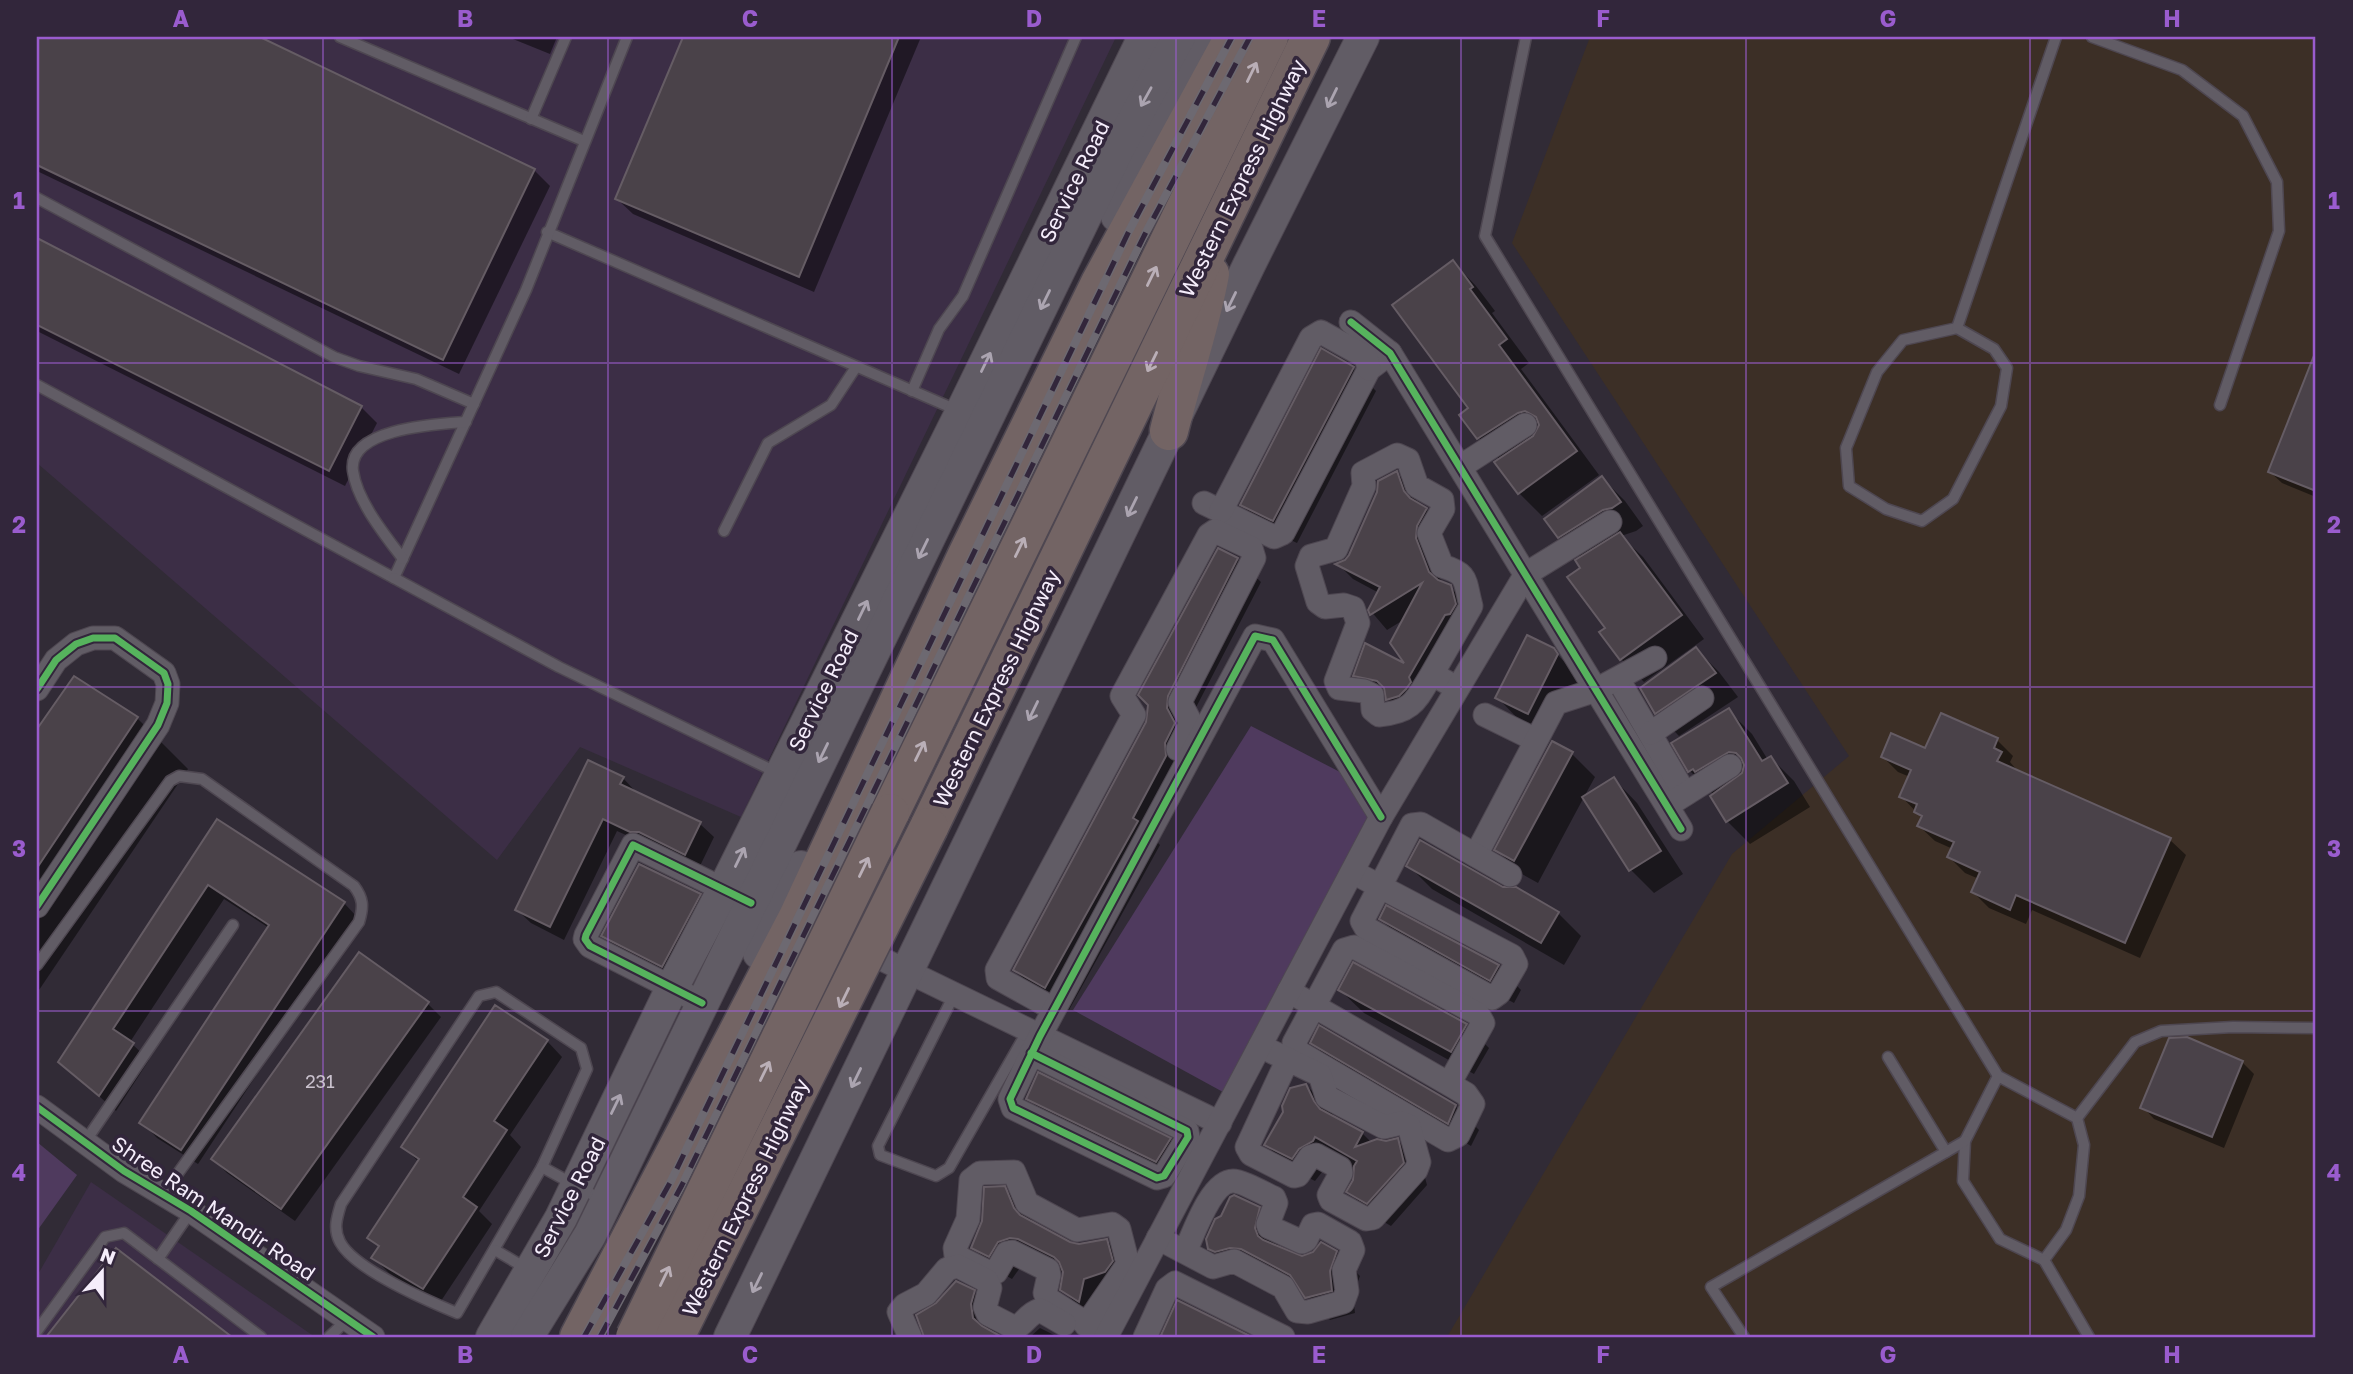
<svg xmlns="http://www.w3.org/2000/svg" width="2353" height="1374" viewBox="0 0 2353 1374" font-family="'Golos Text',sans-serif">
	<style>
		.built { fill: #3c2e46 }
		.industrial { fill: #3c2f26 }
		.green { fill: #4f3a5e }
		.shadow { fill: #0007 }
		.building { fill: #4a4249; stroke: #655c64; stroke-width: 2 }
		.lines { fill: none; stroke-linecap: round; stroke-linejoin: round }
		.service-casing { stroke: #4e4751; stroke-width: 13 }
		.minor-casing { stroke: #4e4751; stroke-width: 25 }
		.secondary-casing { stroke: #4e4751; stroke-width: 34 }
		.trunk-casing { stroke: #4e4751; stroke-width: 41 }
		.service { stroke: #615c65; stroke-width: 10 }
		.minor { stroke: #615c65; stroke-width: 23 }
		.secondary { stroke: #615c65; stroke-width: 32 }
		.trunk { stroke: #736464; stroke-width: 38 }
		.rail-casing { stroke: #6d6971; stroke-width: 8 }
		.rail { stroke: #32263b; stroke-width: 5; stroke-dasharray: 16; stroke-linecap: butt }
		.trunk-bridge-casing { stroke: #4e4751; stroke-width: 41; stroke-linecap: butt }
		.trunk-bridge { stroke: #736464; stroke-width: 38 }
		.cycleway-casing { stroke: #32263b; stroke-width: 11 }
		.cycleway { stroke: #56b35d; stroke-width: 7 }
		.oneway { stroke: #baafb7 }
		.oneway2 { stroke: #aba4b0 }
		.grid { fill: none; stroke: #9a5cce; stroke-width: 2; stroke-opacity: 0.55 }
		.labels { text-anchor: middle; dominant-baseline: central; stroke-width: 7; stroke-linejoin: round; paint-order: stroke }
		.number-label { font-size: 18px; fill: #cac2ce }
		.street-label { font-size: 21px; fill: #f5edfb; stroke: #32263b }
		.neatline { fill: none; stroke: #9a5cce; stroke-width: 2.5 }
		.grid-label { font-size: 23px; text-anchor: middle; font-weight: bold; fill: #9a5cce }
	</style>
	<rect width="100%" height="100%" fill="#312b36"/>
	<g class="built">
		<path d="M37,37H1116L741,817L580,747L497,860L37,463Z"/>
		<path d="M91,1182L315,1337H37V1276Z"/>
	</g>
	<path class="industrial" d="M1590,37H2316V1337H1447L1732,854L1849,756L1512,243Z"/>
	<g class="green">
		<path d="M1251,726L1340,772L1368,817L1223,1092L1073,1010Z"/>
		<path d="M37,1142L77,1175L37,1231Z"/>
	</g>
	<g class="shadow">
		<path d="M37,37H256L534,170L550,186L459,374L37,171Z"/>
		<path d="M508,37H557L550,54Z"/>
		<path d="M685,37H921L814,292L633,214L617,199Z"/>
		<path d="M37,240L361,407L377,423L345,486L37,331Z"/>
		<path d="M1453,262L1476,286L1495,311L1492,313L1529,363L1521,369L1599,475L1542,516L1519,493L1500,460L1479,438L1461,415L1471,408Z"/>
		<path d="M1353,368L1376,391L1297,543L1265,528L1242,505Z"/>
		<path d="M2306,381L2316,385V497L2282,483L2270,472Z"/>
		<path d="M1397,473L1412,489L1418,505L1426,509L1442,525L1431,555L1442,583L1450,587L1466,603L1404,715L1388,699L1387,695L1371,691L1355,675L1409,668L1405,619L1387,630L1370,610L1379,593L1353,579L1338,564L1346,561Z"/>
		<path d="M1602,478L1625,501L1643,526L1636,531L1621,536L1643,557L1704,639L1644,682L1621,659L1601,632L1607,628L1583,568L1581,558L1559,537Z"/>
		<path d="M1237,559L1261,582L1190,719L1156,841L1160,845L1069,1010L1038,993L1015,970L1148,722L1149,704Z"/>
		<path d="M1696,649L1719,672L1738,697L1679,736L1656,712Z"/>
		<path d="M1553,650L1580,678L1551,736L1520,721L1497,697Z"/>
		<path d="M74,678L137,718L188,769L37,993V732Z"/>
		<path d="M1729,711L1752,734L1768,760L1771,758L1794,781L1810,807L1750,844L1727,821L1714,795L1690,771Z"/>
		<path d="M1942,715L1997,740L2013,756L2010,762L2016,769L2015,771L2170,840L2186,855L2140,958L2032,910L2026,924L1989,908L1973,892L1979,879L1965,873L1949,857L1953,849L1935,841L1919,826L1923,819L1901,796L1910,777L1898,772L1883,757L1926,750Z"/>
		<path d="M1553,743L1572,754L1595,777L1584,797L1614,779L1637,803L1683,874L1654,893L1631,870L1584,797L1538,883L1520,873L1497,850Z"/>
		<path d="M623,778L636,792L700,824L714,837L699,868L617,831L564,940L531,923L517,910Z"/>
		<path d="M218,821L344,903L359,919L198,1164L157,1138L142,1122L269,928L224,899L130,1042L149,1060L116,1111L60,1062Z"/>
		<path d="M1409,866L1503,889L1558,913L1581,936L1564,965L1432,889Z"/>
		<path d="M700,895L711,907L674,977L615,947L603,936Z"/>
		<path d="M1381,919L1498,966L1521,990L1514,1003L1404,942Z"/>
		<path d="M360,955L428,1004L441,1017L295,1221L227,1173L213,1159Z"/>
		<path d="M1340,990L1466,1025L1489,1048L1474,1074L1364,1013Z"/>
		<path d="M1320,1028L1456,1107L1479,1130L1471,1146L1335,1066L1312,1042Z"/>
		<path d="M547,1041L562,1057L510,1135L521,1147L479,1211L492,1224L439,1304L389,1273L373,1257L380,1248L369,1238L419,1162L403,1147Z"/>
		<path d="M2242,1062L2254,1074L2224,1148L2154,1119L2143,1107Z"/>
		<path d="M1308,1087L1331,1110L1334,1118L1362,1133L1372,1143L1397,1140L1421,1163L1427,1185L1391,1226L1372,1215L1349,1192L1355,1180L1356,1169L1339,1159L1336,1164L1322,1172L1315,1181L1289,1168L1266,1144L1285,1112L1291,1090Z"/>
		<path d="M1028,1098L1170,1140L1185,1156L1172,1177L1044,1114Z"/>
		<path d="M1004,1188L1028,1212L1033,1224L1070,1244L1079,1246L1107,1241L1130,1264L1085,1313L1062,1289L1064,1273L1043,1262L1022,1265L1012,1279L996,1270L973,1247Z"/>
		<path d="M1259,1208L1282,1231L1278,1248L1302,1258L1336,1252L1360,1276L1353,1295L1355,1313L1330,1320L1303,1291L1265,1271L1234,1272L1210,1248Z"/>
		<path d="M116,1250L229,1337H49Z"/>
		<path d="M974,1292L997,1315L995,1335L1000,1337H924L925,1332Z"/>
		<path d="M1040,1328L1058,1337H1030Z"/>
	</g>
	<g class="building">
		<path d="M37,37H260L535,169L443,360L37,165Z"/>
		<path d="M683,37H899L799,277L615,199Z"/>
		<path d="M37,238L362,406L329,471L37,325Z"/>
		<path d="M1453,260L1473,287L1470,289L1507,339L1499,345L1577,451L1518,494L1494,462L1533,436L1539,425L1536,417L1525,411L1518,413L1477,439L1459,415L1468,408L1392,305Z"/>
		<path d="M1321,348L1354,367L1273,521L1240,505Z"/>
		<path d="M2315,353H2316V491L2268,472Z"/>
		<path d="M1397,471L1404,491L1410,498L1427,508L1417,526L1416,538L1429,572L1438,580L1451,585L1456,604L1450,614L1445,615L1409,677L1411,682L1406,689L1399,696L1386,700L1384,688L1377,681L1353,676L1365,643L1404,663L1390,643L1422,583L1370,615L1368,610L1380,587L1335,564L1345,560L1349,555L1377,492L1378,481Z"/>
		<path d="M1602,476L1621,502L1612,508L1603,510L1558,538L1544,519Z"/>
		<path d="M1620,532L1682,615L1620,660L1599,632L1605,628L1567,577L1580,568L1575,560Z"/>
		<path d="M1218,548L1238,558L1168,696L1167,708L1175,723L1165,743L1166,756L1133,818L1138,821L1045,988L1013,970L1146,722L1148,705L1138,695Z"/>
		<path d="M1527,635L1554,648L1558,654L1528,714L1495,698Z"/>
		<path d="M1696,647L1716,673L1655,714L1640,688Z"/>
		<path d="M74,676L138,717L37,868V729Z"/>
		<path d="M1729,708L1762,761L1771,756L1788,783L1726,822L1710,796L1742,773L1744,765L1741,758L1736,753L1729,752L1695,772L1693,769L1688,772L1671,743Z"/>
		<path d="M1941,713L1998,738L1994,748L2002,752L1997,761L2171,838L2125,943L2016,895L2010,910L1971,892L1980,872L1947,857L1954,842L1917,826L1922,816L1914,812L1917,804L1899,797L1911,770L1881,757L1891,733L1925,748Z"/>
		<path d="M1552,741L1573,752L1514,861L1494,850Z"/>
		<path d="M588,760L624,777L620,784L701,822L685,855L639,832H630L603,819L550,927L515,910Z"/>
		<path d="M1614,777L1661,851L1629,871L1582,797Z"/>
		<path d="M217,819L345,902L181,1150L139,1123L269,925L208,885L113,1029L134,1043L99,1096L58,1062Z"/>
		<path d="M1420,840L1503,887H1516L1559,912L1541,943L1406,866Z"/>
		<path d="M639,864L701,894L662,967L601,936Z"/>
		<path d="M1386,905L1499,965L1490,981L1379,919Z"/>
		<path d="M359,952L429,1002L281,1209L211,1159Z"/>
		<path d="M1353,962L1467,1024L1451,1052L1338,990Z"/>
		<path d="M495,1005L548,1040L494,1121L507,1130L463,1197L477,1207L423,1289L371,1258L379,1246L367,1238L419,1159L401,1147Z"/>
		<path d="M1319,1025L1456,1105L1448,1124L1310,1043Z"/>
		<path d="M2187,1037L2243,1061L2212,1137L2140,1108L2169,1038Z"/>
		<path d="M1038,1072L1171,1138L1156,1162L1026,1099Z"/>
		<path d="M1306,1084L1314,1101L1320,1109L1363,1132L1355,1147L1377,1139L1386,1141L1398,1138L1404,1163L1367,1204L1346,1192L1353,1180L1354,1166L1357,1161L1315,1137L1313,1141L1299,1149L1292,1159L1264,1145L1283,1112L1282,1106L1290,1088Z"/>
		<path d="M1005,1186L1014,1208L1020,1215L1070,1242L1079,1244L1107,1239L1113,1261L1105,1272L1084,1279L1079,1302L1060,1290L1063,1272L1059,1262L1054,1257L1018,1239L1010,1238L998,1242L989,1257L971,1248L982,1221L984,1187Z"/>
		<path d="M1234,1195L1260,1207L1255,1228L1258,1236L1263,1240L1302,1256L1313,1252L1321,1242L1337,1251L1330,1271L1332,1291L1305,1298L1290,1275L1241,1249L1230,1248L1215,1252L1208,1249L1206,1239L1211,1228L1215,1219L1221,1216L1230,1197Z"/>
		<path d="M116,1248L232,1337H46Z"/>
		<path d="M956,1281L975,1290L971,1304L973,1318L982,1326L1002,1337H924L916,1315L936,1303Z"/>
		<path d="M1177,1300L1252,1337H1165L1161,1335Z"/>
	</g>
	<g class="lines">
		<g class="service-casing">
			<g id="service">
				<path d="M340,37L584,141"/>
				<path d="M1526,37L1485,236L1998,1076L2077,1118L2084,1145L2079,1196L2066,1230L2044,1260L2000,1239L1963,1181L1965,1141L1998,1076"/>
				<path d="M2092,37L2182,70L2243,116L2277,182L2279,231L2220,405"/>
				<path d="M531,119L566,37"/>
				<path d="M37,198L334,357L359,366L416,379L474,404"/>
				<path d="M547,232L959,411"/>
				<path d="M1957,328L1994,349L2007,368L2001,406L1953,499L1922,521L1886,509L1849,486L1846,448L1877,372L1903,340Z"/>
				<path d="M1957,328L2056,37"/>
				<path d="M37,385L394,578L526,290L627,37"/>
				<path d="M912,391L939,329L963,296L1076,37"/>
				<path d="M724,531L768,443L831,405L856,367"/>
				<path d="M403,559C385,535 357,501 353,471C347,428 438,424 466,422"/>
				<path d="M394,578L559,667L778,773"/>
				<path d="M37,965L170,781L179,776L202,779L354,886C363,898 364,906 359,922L163,1194"/>
				<path d="M496,992L581,1048L587,1069L542,1167L457,1313C428,1301 354,1269 340,1242C333,1229 337,1217 341,1204L479,996Z"/>
				<path d="M954,995L878,1146L880,1155L936,1176L949,1168L1028,1030"/>
				<path d="M1888,1057L1946,1152"/>
				<path d="M2077,1118L2135,1042L2161,1031L2233,1027L2316,1028"/>
				<path d="M85,1142L233,925"/>
				<path d="M542,1167L604,1201"/>
				<path d="M495,1250L529,1270"/>
				<path d="M158,1259L191,1211"/>
				<path d="M2044,1260L2089,1337"/>
				<path d="M37,1331L105,1237L124,1233L261,1337"/>
				<path d="M329,1337L347,1320"/>
				<path d="M1744,1337L1711,1287L1965,1141"/>
			</g>
		</g>
		<g class="minor-casing">
			<g id="minor">
				<path d="M1351,322L1390,353L1681,829"/>
				<path d="M1460,467L1525,425"/>
				<path d="M1204,503L1274,537L1283,533L1369,369L1390,353"/>
				<path d="M1221,511L1311,338L1321,332L1366,357L1369,369"/>
				<path d="M1432,674L1471,606C1464,580 1469,574 1442,566L1429,533L1443,509L1442,500L1417,486L1408,460L1397,455L1363,473L1364,486L1336,549L1311,556L1307,566L1318,602L1325,607L1344,605L1353,608L1358,623L1336,681L1339,688L1364,691L1372,695L1373,710L1379,715C1413,712 1416,700 1432,674L1457,688"/>
				<path d="M1618,679L1685,794"/>
				<path d="M37,689L56,660L76,644L93,638H115L164,673L168,684L167,703L158,725L37,906"/>
				<path d="M1485,715L1536,740"/>
				<path d="M1651,733L1702,698"/>
				<path d="M1673,802L1730,766"/>
				<path d="M1476,855L1556,703L1596,690L1655,658"/>
				<path d="M1353,872L1379,886L1512,956L1516,964L1499,993L1492,998L1366,928L1362,921L1412,825L1421,824L1510,875"/>
				<path d="M857,947L1220,1123"/>
				<path d="M1289,991L1314,1006L1449,1084L1466,1094L1473,1104L1458,1135L1448,1140L1298,1052L1294,1043L1344,950L1354,947L1478,1014L1483,1023L1449,1084"/>
				<path d="M702,1003L590,946L585,939L586,935L633,845L735,895"/>
				<path d="M1043,1003L998,978L997,970L1134,715L1122,696L1209,535L1215,531L1251,548L1254,558L1180,702L1191,723L1178,749"/>
				<path d="M1260,1046L1320,1075L1327,1097L1384,1127L1401,1123L1409,1126L1419,1162L1416,1170L1373,1218L1366,1219L1331,1200L1329,1195L1341,1173L1340,1168L1316,1155L1310,1157L1298,1175L1294,1176L1251,1154L1247,1147L1288,1059"/>
				<path d="M1031,1053L1187,1131L1188,1137L1164,1176L1157,1178L1013,1108L1010,1099L1040,1036L1255,636L1273,640L1381,817"/>
				<path d="M37,1107L124,1171L191,1211L373,1337"/>
				<path d="M1158,1238L1213,1267L1234,1261L1283,1287L1297,1311L1308,1312L1343,1302L1347,1291L1344,1270L1353,1250L1350,1242L1318,1224L1313,1225L1306,1240L1302,1242L1269,1227L1268,1224L1276,1203L1274,1198C1265,1194 1242,1181 1233,1181C1211,1181 1193,1235 1185,1252"/>
				<path d="M1086,1325L1128,1264L1119,1229L1112,1224L1077,1230L1027,1203L1014,1172L980,1173L971,1180L968,1219L955,1248L956,1256L990,1273L996,1272L1007,1253L1012,1252L1048,1270L1049,1275L1045,1293L1048,1299L1106,1336"/>
				<path d="M910,1337L899,1312L905,1305L926,1294L947,1269L958,1266L987,1281L990,1288L985,1307L988,1314L1015,1328C1025,1324 1027,1314 1040,1310L1064,1324"/>
				<path d="M1106,1337L1381,817L1526,574L1610,522"/>
				<path d="M1145,1337L1167,1289L1175,1283L1283,1337"/>
			</g>
		</g>
		<g class="secondary-casing">
			<g id="secondary">
				<path d="M1117,216L1209,37"/>
				<path d="M759,953L801,867"/>
				<path d="M492,1337L561,1218L672,988L724,889L961,413L1144,37"/>
				<path d="M527,1337L590,1235L1119,147L1179,37"/>
				<path d="M730,1337L1249,265L1363,37"/>
			</g>
		</g>
		<g class="trunk-casing">
			<g id="trunk">
				<path d="M1169,431C1182,378 1200,328 1210,274"/>
				<path d="M890,813L1269,37"/>
				<path d="M929,827L1311,37"/>
				<path d="M579,1337L798,917L966,557L1100,283L1234,37"/>
			</g>
		</g>
		<use href="#service" class="service"/>
		<use href="#minor" class="minor"/>
		<use href="#secondary" class="secondary"/>
		<use href="#trunk" class="trunk"/>
		<g class="rail-casing">
			<g id="rail">
				<path d="M584,1337L671,1181L1129,231L1232,37"/>
				<path d="M600,1337L682,1185L1144,236L1250,37"/>
			</g>
		</g>
		<use href="#rail" class="rail"/>
		<g class="trunk-bridge-casing">
			<g id="trunk-bridge">
				<path d="M635,1337L890,813"/>
				<path d="M675,1337L929,827"/>
			</g>
		</g>
		<use href="#trunk-bridge" class="trunk-bridge"/>
		<g class="cycleway-casing">
			<g id="cycleway">
				<path d="M1351,322L1390,353L1681,829"/>
				<path d="M37,689L56,660L76,644L93,638H115L164,673L168,684L167,703L158,725L37,906"/>
				<path d="M702,1003L590,946L585,939L586,935L633,845L751,903"/>
				<path d="M1031,1053L1187,1131L1188,1137L1164,1176L1157,1178L1013,1108L1010,1099L1040,1036L1255,636L1273,640L1381,817"/>
				<path d="M37,1107L124,1171L191,1211L373,1337"/>
			</g>
		</g>
		<use href="#cycleway" class="cycleway"/>
	</g>
	<defs><path id="oneway-shaft" d="M-6 0H5M1.5-3L5.5 0L1.5 3" fill="none" stroke-width="1.6" stroke-linecap="round" stroke-linejoin="round" transform="scale(1.75)"/></defs>
	<g class="oneway">
		<use href="#oneway-shaft" transform="translate(1252 72) rotate(-64)"/>
		<use href="#oneway-shaft" transform="translate(1152 276) rotate(-64)"/>
		<use href="#oneway-shaft" transform="translate(1152 362) rotate(116)"/>
		<use href="#oneway-shaft" transform="translate(1020 547) rotate(-64)"/>
		<use href="#oneway-shaft" transform="translate(920 751) rotate(-64)"/>
		<use href="#oneway-shaft" transform="translate(864 867) rotate(-64)"/>
		<use href="#oneway-shaft" transform="translate(844 998) rotate(116)"/>
		<use href="#oneway-shaft" transform="translate(765 1071) rotate(-64)"/>
		<use href="#oneway-shaft" transform="translate(665 1276) rotate(-64)"/>
	</g>
	<g class="oneway2">
		<use href="#oneway-shaft" transform="translate(1146 97) rotate(119)"/>
		<use href="#oneway-shaft" transform="translate(1332 98) rotate(116)"/>
		<use href="#oneway-shaft" transform="translate(1045 300) rotate(116)"/>
		<use href="#oneway-shaft" transform="translate(1231 302) rotate(116)"/>
		<use href="#oneway-shaft" transform="translate(986 362) rotate(-64)"/>
		<use href="#oneway-shaft" transform="translate(1132 507) rotate(116)"/>
		<use href="#oneway-shaft" transform="translate(923 549) rotate(116)"/>
		<use href="#oneway-shaft" transform="translate(863 610) rotate(-64)"/>
		<use href="#oneway-shaft" transform="translate(1033 711) rotate(116)"/>
		<use href="#oneway-shaft" transform="translate(823 753) rotate(116)"/>
		<use href="#oneway-shaft" transform="translate(740 857) rotate(-64)"/>
		<use href="#oneway-shaft" transform="translate(856 1078) rotate(116)"/>
		<use href="#oneway-shaft" transform="translate(616 1104) rotate(-64)"/>
		<use href="#oneway-shaft" transform="translate(757 1283) rotate(116)"/>
	</g>
	<path class="grid" d="M323,37V1337M608,37V1337M892,37V1337M1176,37V1337M1461,37V1337M1746,37V1337M2030,37V1337M37,363H2316M37,687H2316M37,1011H2316"/>
	<g class="labels">
		<g class="number-label">
			<text x="320" y="1081">231</text>
		</g>
		<g class="street-label">
			<text transform="translate(1242 178) rotate(-64)">Western Express Highway</text>
			<text transform="translate(1074 181) rotate(-64)">Service Road</text>
			<text transform="translate(996 688) rotate(-64)">Western Express Highway</text>
			<text transform="translate(823 690) rotate(-64)">Service Road</text>
			<text transform="translate(569 1197) rotate(-63)">Service Road</text>
			<text transform="translate(745 1197) rotate(-64)">Western Express Highway</text>
			<text transform="translate(214 1208) rotate(34)">Shree Ram Mandir Road</text>
		</g>
	</g>
	<rect width="2353" height="1374" fill="none" stroke="#32263b" stroke-width="77"/>
	<g transform="translate(102 1272) rotate(21)" stroke="#32263b" stroke-width="5" paint-order="stroke">
	<path d="M0-5L12 26L0 18L-12 26Z" fill="#f5edfb"/>
	<text y="-10" font-size="19" font-weight="bold" text-anchor="middle" fill="#f5edfb">N</text>
	</g>
	<rect x="38" y="38" width="2276" height="1298" class="neatline"/>
	<g class="grid-label">
		<text x="181" y="27">A</text>
		<text x="465" y="27">B</text>
		<text x="750" y="27">C</text>
		<text x="1034" y="27">D</text>
		<text x="1319" y="27">E</text>
		<text x="1603" y="27">F</text>
		<text x="1888" y="27">G</text>
		<text x="2172" y="27">H</text>
		<text x="19" y="209">1</text>
		<text x="2334" y="209">1</text>
		<text x="19" y="533">2</text>
		<text x="2334" y="533">2</text>
		<text x="19" y="857">3</text>
		<text x="2334" y="857">3</text>
		<text x="19" y="1181">4</text>
		<text x="2334" y="1181">4</text>
		<text x="181" y="1363">A</text>
		<text x="465" y="1363">B</text>
		<text x="750" y="1363">C</text>
		<text x="1034" y="1363">D</text>
		<text x="1319" y="1363">E</text>
		<text x="1603" y="1363">F</text>
		<text x="1888" y="1363">G</text>
		<text x="2172" y="1363">H</text>
	</g>
</svg>
